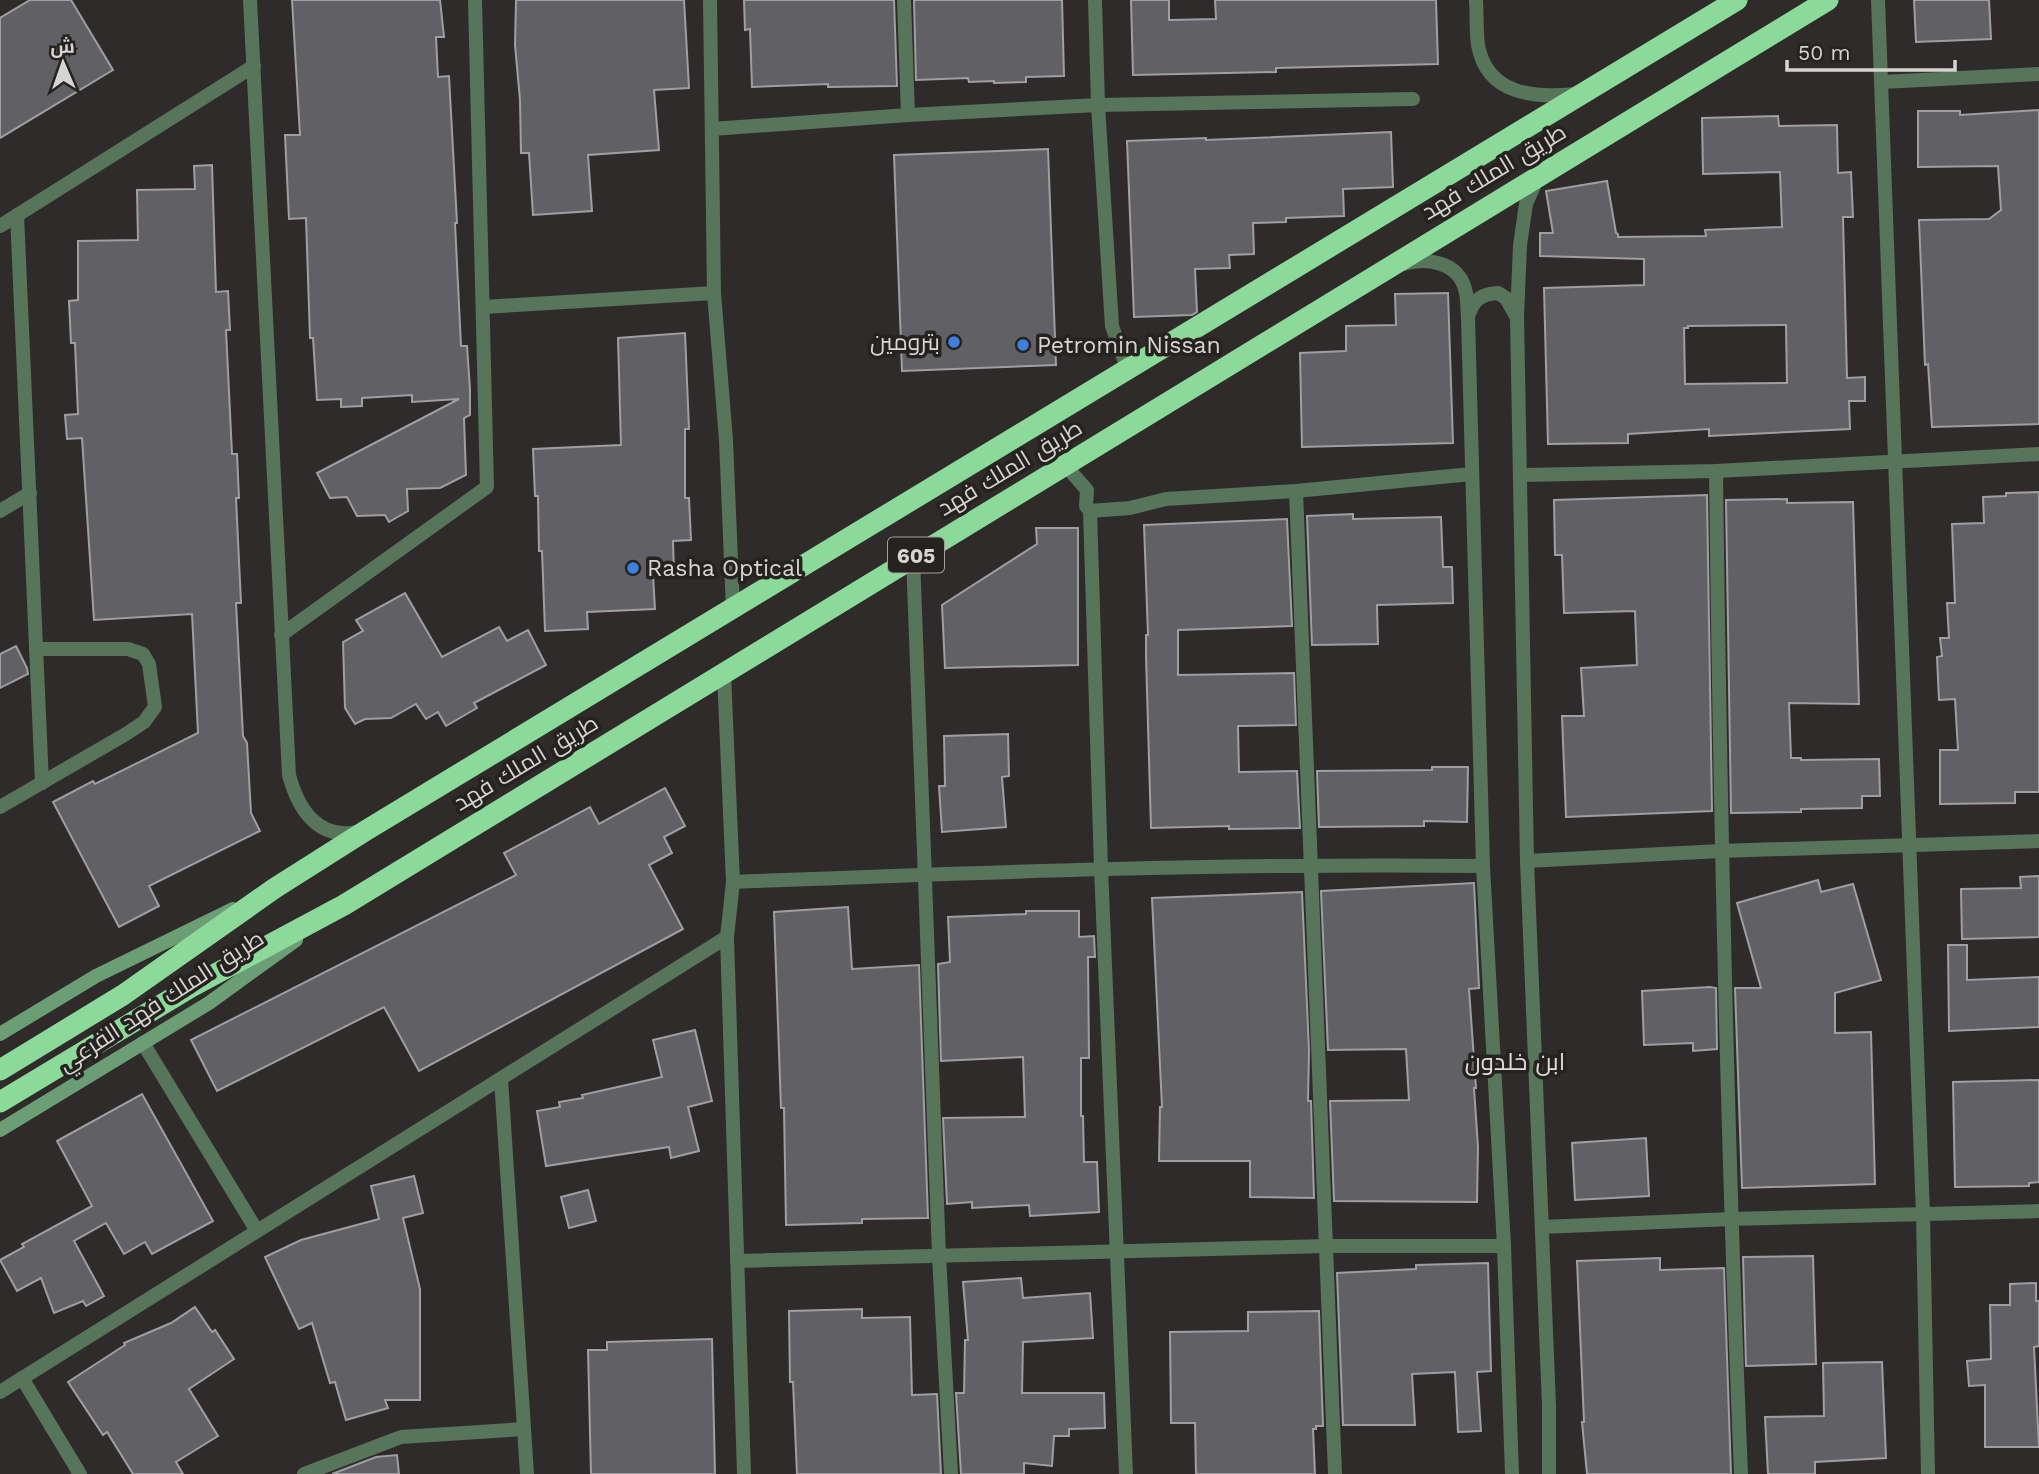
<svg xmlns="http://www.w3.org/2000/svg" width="2039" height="1474" viewBox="0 0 2039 1474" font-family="'Work Sans',Cairo,sans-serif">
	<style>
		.building { fill: #616064; stroke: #9f9ea2; stroke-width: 2; fill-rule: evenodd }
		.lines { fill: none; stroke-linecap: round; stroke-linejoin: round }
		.minor { stroke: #56755b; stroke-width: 14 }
		.tertiary { stroke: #56755b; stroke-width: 14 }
		.secondary { stroke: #6c9e75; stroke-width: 14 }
		.motorway { stroke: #8cda9a; stroke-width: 21 }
		.shop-dot { fill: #3f7fe0; stroke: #252220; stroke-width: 2.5 }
		.labels { text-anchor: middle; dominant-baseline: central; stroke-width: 7; stroke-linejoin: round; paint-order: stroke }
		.shield { fill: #252220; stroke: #a29f9e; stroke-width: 2 }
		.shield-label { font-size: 21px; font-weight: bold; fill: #d7d5d4 }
		.street-label { font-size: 23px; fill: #d7d5d4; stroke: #252220 }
		.poi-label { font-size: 23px; fill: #d7d5d4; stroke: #252220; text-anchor: start }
		.neighbourhood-label { font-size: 24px; fill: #e1dcda; stroke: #252220 }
	</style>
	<rect width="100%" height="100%" fill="#2f2b2a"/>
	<g class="building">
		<path d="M30,0H71L113,70L0,138V18Z"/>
		<path d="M292,0H440L444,37H436L438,77L449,76L457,223H455L461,346H467L470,389V415L464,418L466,475L440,488L407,489L408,511L389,522L385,515L357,516L347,497L330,498L317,473L459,399L412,402V395L362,398V406L341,407V399L317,400L313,338H310L306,218L289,219L285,135H300Z"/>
		<path d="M516,0H684L689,88L654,90L659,150L588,155L592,211L533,215L529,153H521L520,100L515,45Z"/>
		<path d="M744,0H894L897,86L828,87V84L752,87L750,29L745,30Z"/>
		<path d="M914,0H1062L1064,76L1026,77V82L994,83V81L969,82L968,78L916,80Z"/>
		<path d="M1131,0H1169V20L1216,19L1215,0H1436L1438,64L1276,68V72L1133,75Z"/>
		<path d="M1914,0H1989L1991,39L1916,42Z"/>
		<path d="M2039,110V424L1932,427L1928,364L1925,365L1919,220L1989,219L2001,210L1998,166L1918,167V111H1960V115Z"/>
		<path d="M1778,116L1779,126L1837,125L1838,173L1851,172L1853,217H1843L1847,378L1865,377V401H1849L1850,429L1709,436V429L1628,434V443L1548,444L1544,288L1644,285V259L1540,256V233H1553L1546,191L1607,181L1616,233L1618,234V237L1706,236L1705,230L1782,227L1780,172L1703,174L1702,118ZM1786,325L1787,383L1685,384L1684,328H1688V326Z"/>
		<path d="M1391,132L1393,187L1343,189L1344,216L1286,218V222L1253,223L1254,254L1229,255L1230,268L1195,269L1197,312L1192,315L1134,317L1127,141L1206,138V140Z"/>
		<path d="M1048,149L1056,365L902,371L894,155Z"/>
		<path d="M212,165L216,292L228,291L230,330H226L232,454H237L239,498H236L241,603H236L243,736L247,743L251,813L260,831L149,886L159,906L119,927L53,802L93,781L95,784L198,733L192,614L94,620L82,438L67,439L65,415L78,414L75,343H71L69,301L78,300V241L138,240L137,190L195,189L194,166Z"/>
		<path d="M1448,293L1453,443L1302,447L1300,353L1346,351V326L1396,325L1395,294Z"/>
		<path d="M685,333L689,429H685V498H689L691,540L673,541L674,574L653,575L655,609L587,612L588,629L545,631L542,551H539L538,496H535L533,449L621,445L618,338Z"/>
		<path d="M2039,492V792H2015V803L1940,804V750H1958L1955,699L1939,700L1937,657L1942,656L1940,638H1949L1947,603H1955L1952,524L1984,523L1983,497L2006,496V493Z"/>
		<path d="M1707,495L1712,811L1566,817L1562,716H1584L1581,668L1637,665L1635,611L1564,613L1562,555H1555L1554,500Z"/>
		<path d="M1787,499V503L1853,502L1859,704L1789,703L1791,758H1801V760L1879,759L1880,796H1862V808L1801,809V812L1731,813L1726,500Z"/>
		<path d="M1353,514V519L1441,517L1443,567H1452L1453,603L1377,605L1378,644L1312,645L1307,516Z"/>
		<path d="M1287,519L1292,626L1178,630V675L1294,673L1296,725L1238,726L1239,772L1297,771L1300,828L1229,829V826L1151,828L1146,656V635H1148L1144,525Z"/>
		<path d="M1036,528H1078V665L945,668L942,605L1037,544Z"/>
		<path d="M405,593L442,657L499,627L507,641L528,630L546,665L474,703L477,708L446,726L438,712L426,719L416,704L391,718L365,719L355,724L345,708L343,642L363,631L356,620Z"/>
		<path d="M16,646L27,668L28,674L0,688V654Z"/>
		<path d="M1008,734L1009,776L1002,777L1006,827L942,832L939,786H945L944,736Z"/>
		<path d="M1432,767H1468L1467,822L1424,821V826L1319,827L1317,771L1432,770Z"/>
		<path d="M665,788L685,826L664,837L672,853L649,865L683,929L419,1071L384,1007L217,1091L191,1040L516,875L504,853L590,807L599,824Z"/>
		<path d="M2039,876V937L1962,939L1961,889L2021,888L2020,877Z"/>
		<path d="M1818,880L1821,892L1853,884L1881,980L1835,993V1033L1871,1032L1875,1184L1742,1188L1735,988H1761L1737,903Z"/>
		<path d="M1474,883L1479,988L1469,989L1476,1088H1474L1478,1147L1477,1202L1334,1201L1330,1101L1409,1100L1406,1049L1328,1050L1321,891Z"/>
		<path d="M1302,892L1309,1050L1308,1101H1311L1314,1198L1250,1197V1161H1159L1160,1107H1162L1152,898Z"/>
		<path d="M848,907L852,969L919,965L928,1218L862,1219V1223L786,1225L784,1108H781L774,912Z"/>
		<path d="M1026,911H1079V937L1094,936L1095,957H1088L1089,1058H1081V1116H1083L1084,1162H1097L1099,1212L1030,1216L1029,1205L972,1208V1202L947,1204L943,1118L1025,1117L1023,1057L941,1061L938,964L950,962L948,917L1026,914Z"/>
		<path d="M1948,945H1967V980L2039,977V1027L1949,1031Z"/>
		<path d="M1710,987L1716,988L1717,1049L1693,1051V1043L1644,1045L1642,991Z"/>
		<path d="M695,1030L712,1101L688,1107L699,1151L671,1158L669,1147L546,1166L537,1111L560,1107L559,1102L583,1098L582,1095L662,1077L653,1040Z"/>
		<path d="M2039,1080V1182L2029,1183V1186L1955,1187L1953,1082Z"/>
		<path d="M142,1094L213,1221L152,1254L145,1242L124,1254L106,1223L74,1241L104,1296L86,1306L83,1301L54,1313L41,1278L17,1291L0,1260L24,1247L22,1244L92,1206L57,1141Z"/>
		<path d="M1646,1138L1649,1196L1575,1200L1572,1143Z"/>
		<path d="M414,1176L423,1213L403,1218L420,1289V1400H385L388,1408L346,1420L335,1382L330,1383L312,1323L299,1329L265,1257L301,1240L379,1219L371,1186Z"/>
		<path d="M588,1190L596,1221L569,1228L561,1197Z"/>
		<path d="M1813,1256L1816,1364L1746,1366L1743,1257Z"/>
		<path d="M1660,1258V1270L1724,1268L1731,1474H1587L1582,1422H1584L1577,1261Z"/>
		<path d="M1488,1263L1491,1371L1477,1372L1481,1431L1458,1432L1455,1372L1412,1374L1415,1425H1343L1337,1273L1416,1269V1265Z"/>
		<path d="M1021,1278L1023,1298L1090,1293L1093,1338L1023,1342L1022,1393H1104L1105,1428L1069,1429V1436H1054L1052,1466L1024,1463V1474H961L956,1393H964L965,1340H968L963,1282Z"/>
		<path d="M2036,1283V1301H2039V1346L2034,1347L2039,1447H1985V1385L1969,1386L1967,1361L1991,1359L1990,1305H2010V1284Z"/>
		<path d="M195,1307L212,1332L215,1330L234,1359L189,1389L218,1436L176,1462L183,1474H133L107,1432L103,1435L68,1382L125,1345L124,1343L171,1323Z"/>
		<path d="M862,1309V1318L910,1317L912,1395L937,1394L941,1474H797L793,1382H790L789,1311Z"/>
		<path d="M1319,1311L1323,1426H1316V1429H1313L1315,1474H1196L1195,1423H1171L1170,1332L1248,1331V1312Z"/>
		<path d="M712,1339L715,1474H591L588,1350H607V1342Z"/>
		<path d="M1882,1362L1886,1458L1815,1462V1474H1768L1765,1417L1824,1416L1823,1363Z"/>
		<path d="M397,1455L399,1474H332L376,1457Z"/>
	</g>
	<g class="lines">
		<g class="minor">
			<path d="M250,0L289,775C298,809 318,840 357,832"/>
			<path d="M710,0L714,293L726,440L733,609"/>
			<path d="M904,0L908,115"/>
			<path d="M1095,0L1098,105L1112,326L1127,368"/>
			<path d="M1878,0L1923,1215L1928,1474"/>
			<path d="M1882,82L2039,74"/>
			<path d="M712,129L908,115L1098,105L1413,99"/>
			<path d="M17,215L42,783"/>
			<path d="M0,226L254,66"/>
			<path d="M483,307L714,293"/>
			<path d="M1065,465L1087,490L1086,506L1090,511L1101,868L1126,1474"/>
			<path d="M1716,471C1720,805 1727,1140 1741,1474"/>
			<path d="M1521,475L1716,471L2039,454"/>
			<path d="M1296,491L1335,1474"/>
			<path d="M0,511L30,493"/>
			<path d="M1090,511L1130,508L1166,499L1296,491L1472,474"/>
			<path d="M913,557L939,1256L951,1474"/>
			<path d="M281,635L487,487L475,0"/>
			<path d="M724,674L733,882L727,937L744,1474"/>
			<path d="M0,807L126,734L144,722L155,707L149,664L143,654L128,649H36"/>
			<path d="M1527,861L1720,851L2039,841"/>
			<path d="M733,882C983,872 1232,863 1483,866"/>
			<path d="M143,1043L257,1231"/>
			<path d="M501,1079L527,1474"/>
			<path d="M1542,1227L1731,1219L2039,1211"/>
			<path d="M737,1261L1326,1246H1504"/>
			<path d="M22,1378L80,1474"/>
			<path d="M0,1392L727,937"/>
			<path d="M304,1474L401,1437L524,1429"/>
		</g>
		<g class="tertiary">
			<path d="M1476,0C1477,15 1476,30 1478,45C1487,95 1534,98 1575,94"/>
			<path d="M1538,177L1526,204L1520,245L1517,317L1527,861L1549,1406V1474"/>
			<path d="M1403,264C1427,257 1458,262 1465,289C1468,298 1467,309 1468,318L1483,866L1504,1246L1512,1474"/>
			<path d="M1469,314C1474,299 1482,294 1498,293L1506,298L1516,316"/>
		</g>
		<g class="secondary">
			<path d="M0,1034L96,976L233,909"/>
			<path d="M0,1130L209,1003L296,940"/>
		</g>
		<g class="motorway">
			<path d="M0,1070L123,995L275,888L365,831L1737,0"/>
			<path d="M0,1102L191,987L344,905L1828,0"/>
		</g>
	</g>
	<g class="shop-dot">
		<circle cx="954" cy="342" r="7"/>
		<circle cx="1023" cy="345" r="7"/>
		<circle cx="633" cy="568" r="7"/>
	</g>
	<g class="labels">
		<rect class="shield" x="888" y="537.5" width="56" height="35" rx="5"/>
		<g class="shield-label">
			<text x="916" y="555">605</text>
		</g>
		<g class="street-label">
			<text transform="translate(1494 172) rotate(-31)">طريق الملك فهد</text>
			<text transform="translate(1010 468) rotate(-31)">طريق الملك فهد</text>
			<text transform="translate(526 763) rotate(-31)">طريق الملك فهد</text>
			<text transform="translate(161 1001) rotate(-33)">طريق الملك فهد الفرعي</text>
		</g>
		<g class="poi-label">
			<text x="940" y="342" text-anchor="end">بترومين</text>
			<text x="1037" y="345">Petromin Nissan</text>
			<text x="647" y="568">Rasha Optical</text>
		</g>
		<g class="neighbourhood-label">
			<text x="1515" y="1062">ابن خلدون</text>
		</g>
	</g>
	<g transform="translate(63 63) rotate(358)" stroke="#252220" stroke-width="5" paint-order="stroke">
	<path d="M0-5L12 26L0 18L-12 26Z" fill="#d7d5d4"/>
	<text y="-10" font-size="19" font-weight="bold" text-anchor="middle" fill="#d7d5d4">ش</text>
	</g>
	<path d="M1787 60v10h168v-10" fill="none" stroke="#d7d5d4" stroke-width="3.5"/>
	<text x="1798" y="60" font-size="21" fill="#d7d5d4" stroke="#252220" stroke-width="5" paint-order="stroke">50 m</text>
</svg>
